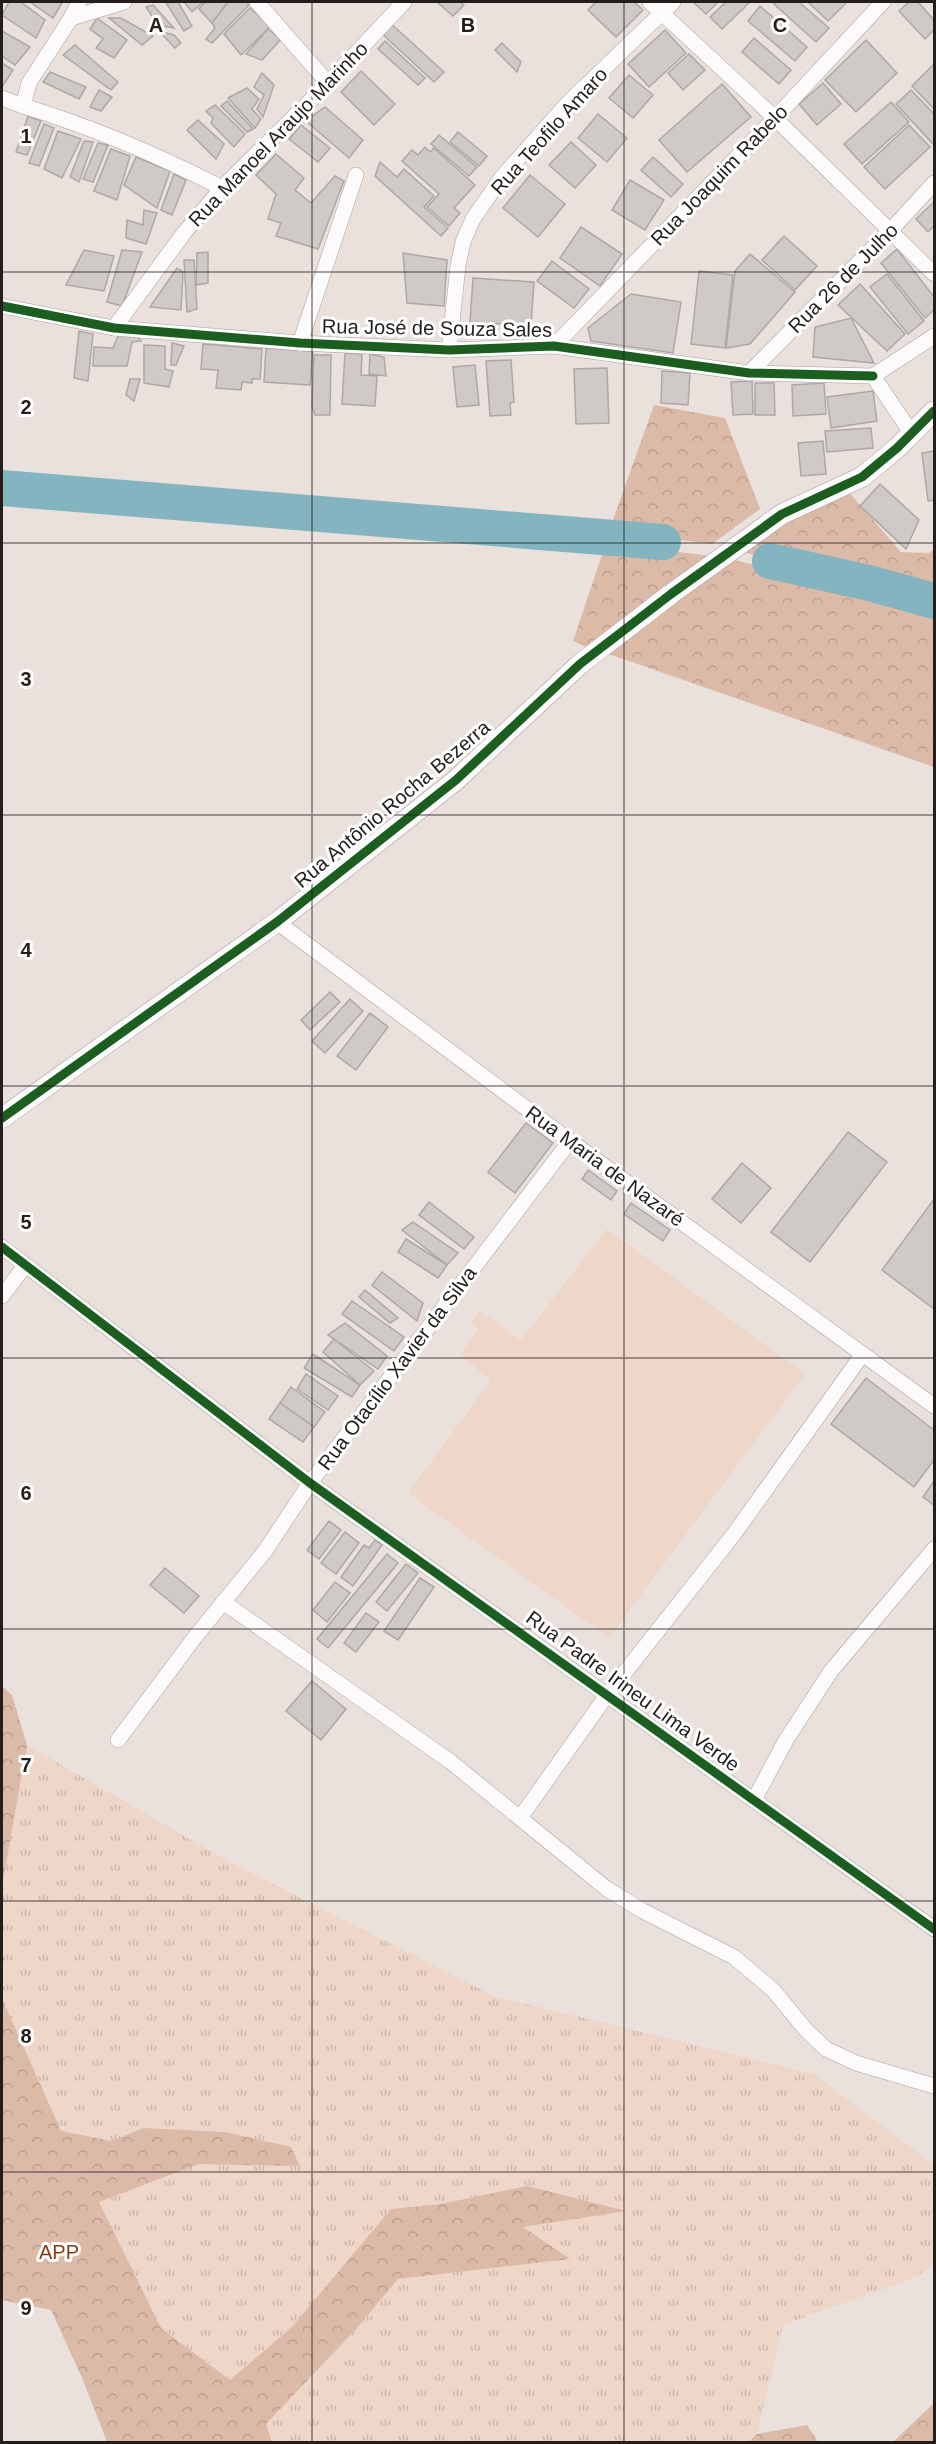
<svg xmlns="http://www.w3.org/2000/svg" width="936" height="2444" viewBox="0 0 936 2444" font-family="Helvetica,sans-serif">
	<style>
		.grass { fill: url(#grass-tufts) }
		.forest { fill: url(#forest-crowns) }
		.pitch { fill: #eed6c9 }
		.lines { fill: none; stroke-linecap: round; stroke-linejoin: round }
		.river { stroke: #84b4bf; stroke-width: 36 }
		.building { fill: #d0cac6; stroke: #aea7a4; stroke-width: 1.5 }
		.minor-casing { stroke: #a6a09d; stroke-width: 16 }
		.tertiary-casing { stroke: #a6a09d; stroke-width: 21 }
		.minor { stroke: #fcfafa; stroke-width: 15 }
		.tertiary { stroke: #fcfafa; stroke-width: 20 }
		.cycleway-casing { stroke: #fff; stroke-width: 13 }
		.cycleway { stroke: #1b5e20; stroke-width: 9 }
		.grid { fill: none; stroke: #231e1b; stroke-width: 1.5; stroke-opacity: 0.55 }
		.labels { text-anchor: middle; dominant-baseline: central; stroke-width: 6; stroke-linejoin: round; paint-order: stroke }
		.street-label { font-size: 20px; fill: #231e1b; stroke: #fff }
		.park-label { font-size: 20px; fill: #803f0f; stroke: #fff }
		.grid-label { font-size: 20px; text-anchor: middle; font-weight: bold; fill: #231e1b; stroke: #fff; stroke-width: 6; stroke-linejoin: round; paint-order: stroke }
	</style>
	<defs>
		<pattern id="grass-tufts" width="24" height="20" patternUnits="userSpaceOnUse" patternTransform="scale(1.5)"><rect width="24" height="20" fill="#eed6c9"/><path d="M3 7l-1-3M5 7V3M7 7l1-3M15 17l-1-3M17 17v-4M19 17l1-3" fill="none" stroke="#ccb7ac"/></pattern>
		<pattern id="forest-crowns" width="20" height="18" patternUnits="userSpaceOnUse" patternTransform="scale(1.5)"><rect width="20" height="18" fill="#dcbaa8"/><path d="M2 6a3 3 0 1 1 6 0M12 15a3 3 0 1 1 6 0" fill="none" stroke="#bc9f90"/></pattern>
	</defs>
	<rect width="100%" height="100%" fill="#eae1dd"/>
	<path class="grass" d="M27,1745L228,1861L494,1996L814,2074L934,2165V2262L919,2276L783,2325L757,2434L749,2442H272L266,2424L358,2327L398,2279L569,2259L522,2227L624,2210L441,2204L392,2209L292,2327L231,2380L161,2328L99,2202L199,2164L300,2165L291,2147L226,2132L143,2128L112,2141L61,2131L2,1998V1887Z"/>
	<g class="forest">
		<path d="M654,405L725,418L760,509L712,544L609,531Z"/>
		<path d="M846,489L901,552L929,553L934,549V598L739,551Z"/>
		<path d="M606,543L712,556L590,649L573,641Z"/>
		<path d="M726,558L934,609V767L603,652Z"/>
		<path d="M2,1686L12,1695L27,1745L2,1887Z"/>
		<path d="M2,1998L61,2131L112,2141L143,2128L226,2132L291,2147L300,2166L199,2164L99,2202L161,2328L230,2380L292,2327L391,2209L441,2204L527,2186L626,2211L523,2227L570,2259L398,2279L358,2327L266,2424L272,2442H107L83,2380L51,2310L2,2300Z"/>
		<path d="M934,2403V2442H893Z"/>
		<path d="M807,2425L818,2442H749L757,2434Z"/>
	</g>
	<path class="pitch" d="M607,1229L805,1374L609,1638L408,1493L491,1380L460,1355L479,1329L471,1323L480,1311L521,1340Z"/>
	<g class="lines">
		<g class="river">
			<path d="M2,488L663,542"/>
			<path d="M770,561L869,583L934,601"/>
		</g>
	</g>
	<g class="building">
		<path d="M9,2H21L45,20L36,38L2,15Z"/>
		<path d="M30,2H60L62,3L53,18Z"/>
		<path d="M178,2L192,26L184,31L166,3Z"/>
		<path d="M184,2H203L192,12Z"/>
		<path d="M205,2H228L212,23L199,9Z"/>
		<path d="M228,2H246L249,5L212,43L206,39L215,28L212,23Z"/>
		<path d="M437,2H460L464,5L453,16Z"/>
		<path d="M596,2H634L643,10L616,37L588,10Z"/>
		<path d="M693,2H718L706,14Z"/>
		<path d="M726,2H750L722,29L710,17Z"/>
		<path d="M776,2H799L829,28L816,42L774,4Z"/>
		<path d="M808,2H847L828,21Z"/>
		<path d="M909,2H918L934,20V30L925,39L899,11Z"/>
		<path d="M153,5L174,28L158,25L146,7Z"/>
		<path d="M760,6L807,47L795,61L748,21Z"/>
		<path d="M250,8L271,26L241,55L224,34Z"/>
		<path d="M97,18L127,40L114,58L96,48L103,39L90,29Z"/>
		<path d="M109,18H121L153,36L142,45Z"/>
		<path d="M388,21L444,72L434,82L379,31Z"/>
		<path d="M268,29L281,39L262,60L246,54Z"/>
		<path d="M665,30L686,53L649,87L628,64Z"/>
		<path d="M2,31L30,47L15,65L2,56Z"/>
		<path d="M159,31L174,35L181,43L175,48Z"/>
		<path d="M754,38L791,70L779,84L742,52Z"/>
		<path d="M866,40L897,73L856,112L825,80Z"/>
		<path d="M385,41L425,78L418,85L378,49Z"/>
		<path d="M502,43L521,62L517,72L495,50Z"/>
		<path d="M75,45L118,82L111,90L63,55Z"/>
		<path d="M689,54L705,70L683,90L668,73Z"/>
		<path d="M2,63L13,70L2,87Z"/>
		<path d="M934,64V109L912,86Z"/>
		<path d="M361,71L395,104L374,125L341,92Z"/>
		<path d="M50,72L86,87L79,99L43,82Z"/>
		<path d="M262,73L274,85L263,117L257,109L264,95L254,87Z"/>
		<path d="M629,75L653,95L633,118L609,98Z"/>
		<path d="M823,83L841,104L817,125L799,104Z"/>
		<path d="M722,84L751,117L687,172L659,140Z"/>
		<path d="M247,88L259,99L252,109L261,119L255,128L228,98Z"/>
		<path d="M99,90L112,97L101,111L90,107Z"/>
		<path d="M911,90L934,114V145L896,104Z"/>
		<path d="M227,101L253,129L247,132L221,106Z"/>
		<path d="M891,102L909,122L862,164L844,144Z"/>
		<path d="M215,105L245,134L234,147L211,123L213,118L206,111Z"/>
		<path d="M325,107L363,140L349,158L306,121Z"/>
		<path d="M598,114L627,138L607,162L578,138Z"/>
		<path d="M28,116L41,121L27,155L16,152Z"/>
		<path d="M198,120L224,144L216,159L187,130Z"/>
		<path d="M44,124L54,128L39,166L29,163Z"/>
		<path d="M301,125L330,148L318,162L289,139Z"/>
		<path d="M909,125L930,147L885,189L864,167Z"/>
		<path d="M58,131L81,139L62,178L44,169Z"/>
		<path d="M458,132L487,156L479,166L450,142Z"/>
		<path d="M439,135L477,167L469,176L431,144Z"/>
		<path d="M84,141L93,142L79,182L70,177Z"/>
		<path d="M571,142L596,165L575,188L549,165Z"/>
		<path d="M98,143L108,145L93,182L83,179Z"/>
		<path d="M425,147L430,152L434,148L475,185L454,208L460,213L449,226L427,207L439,194L402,161L412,150L418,155Z"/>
		<path d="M111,149L130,156L117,200L94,191Z"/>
		<path d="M276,154L304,178L295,190L311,203L335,176L344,181L318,249L276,236L281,223L268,219L276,194L256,175Z"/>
		<path d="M136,157L170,171L157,208L124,185Z"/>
		<path d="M653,157L683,184L671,197L641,170Z"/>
		<path d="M380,162L397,177L404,169L434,196L424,207L448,228L441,236L375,176Z"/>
		<path d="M174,174L186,180L172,215L161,210Z"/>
		<path d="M530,175L565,204L538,237L503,208Z"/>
		<path d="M630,180L664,200L645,230L612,210Z"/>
		<path d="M934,202V226L928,232L916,219Z"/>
		<path d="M144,210L157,213L146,244L126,238L127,220L143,225Z"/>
		<path d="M581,227L622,254L600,286L560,258Z"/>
		<path d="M784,236L817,266L795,290L762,260Z"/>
		<path d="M897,249L934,297V310L925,318L881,263Z"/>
		<path d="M84,250L114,256L104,291L66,285Z"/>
		<path d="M122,250L142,252L122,306L107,302Z"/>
		<path d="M208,252V283L196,285L197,253Z"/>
		<path d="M403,253L447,260L444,306L407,303Z"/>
		<path d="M750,254L795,292L750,344L726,348L735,271Z"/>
		<path d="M184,260H194L197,309L187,312Z"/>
		<path d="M552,261L589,289L574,308L537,281Z"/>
		<path d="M177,268L183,272L181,310L150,307Z"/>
		<path d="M699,271L733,275L725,348L691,344Z"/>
		<path d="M887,274L924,321L908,334L870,287Z"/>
		<path d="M473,278L534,282L531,326L470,322Z"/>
		<path d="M860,284L905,334L887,351L838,305Z"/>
		<path d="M631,294L681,302L673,353L591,341L588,328Z"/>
		<path d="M851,318L874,363L813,357L815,327Z"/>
		<path d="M79,331L93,334L88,381L74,378Z"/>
		<path d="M119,334L138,337L141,341L132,342L127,366H93L94,347L113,348Z"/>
		<path d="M172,343L184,346L176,365H171Z"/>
		<path d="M203,344L262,349L260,379H252V383L242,382L241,390L216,388L218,370L201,369Z"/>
		<path d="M144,345L165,346V369L173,371L169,387L144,383Z"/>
		<path d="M266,348L313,351L310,385L264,382Z"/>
		<path d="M345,353L362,354L361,375L377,376L375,406L342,404Z"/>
		<path d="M370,354L384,357L386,376L369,374Z"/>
		<path d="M314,355H331L330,415H315L312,407Z"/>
		<path d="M511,360L514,402L510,403L511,415L490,416L486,361Z"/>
		<path d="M475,365L479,405L457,407L453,367Z"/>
		<path d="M607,368L609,423L576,424L574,369Z"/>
		<path d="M662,371L690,373L688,405L661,403Z"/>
		<path d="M130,379H140L134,401L126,395Z"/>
		<path d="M752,381L753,414L733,415L731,382Z"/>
		<path d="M755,383H774L775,415H755Z"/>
		<path d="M824,383L826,414L793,416L792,385Z"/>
		<path d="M873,391L877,421L831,428L827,397Z"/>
		<path d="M871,428L873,448L827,452L825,431Z"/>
		<path d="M823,441L826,474L801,476L798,443Z"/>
		<path d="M934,451V500L928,501L922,453Z"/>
		<path d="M880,484L919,520L906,549L860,506Z"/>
		<path d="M330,992L340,1002L310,1030L301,1020Z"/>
		<path d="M350,999L363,1011L325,1053L312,1041Z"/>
		<path d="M370,1013L388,1027L356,1070L337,1056Z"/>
		<path d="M526,1123L553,1143L515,1193L488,1172Z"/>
		<path d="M848,1132L887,1162L810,1262L771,1232Z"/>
		<path d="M742,1163L771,1188L741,1223L712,1199Z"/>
		<path d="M588,1170L617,1191L611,1200L582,1179Z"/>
		<path d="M934,1199V1309L882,1270Z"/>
		<path d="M429,1202L474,1237L464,1249L419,1215Z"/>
		<path d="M631,1203L670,1230L663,1241L624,1214Z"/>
		<path d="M413,1222L458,1253L447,1265L402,1230Z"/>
		<path d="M406,1239L447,1265L438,1278L398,1252Z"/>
		<path d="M382,1272L423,1303L417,1321L372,1285Z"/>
		<path d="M365,1290L398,1318L390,1323L359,1297Z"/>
		<path d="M352,1301L404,1337L394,1351L342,1314Z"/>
		<path d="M345,1323L387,1356L378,1369L328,1335Z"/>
		<path d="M334,1339L374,1371L360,1385L323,1352Z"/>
		<path d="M313,1354L360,1385L352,1397L304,1368Z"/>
		<path d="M306,1374L338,1396L328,1410L297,1389Z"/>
		<path d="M866,1378L934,1430V1460L914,1487L831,1424Z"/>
		<path d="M291,1387L325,1412L314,1427L280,1403Z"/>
		<path d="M280,1403L314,1427L303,1442L269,1419Z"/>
		<path d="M934,1481V1505L923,1497Z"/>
		<path d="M329,1521L341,1530L319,1559L307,1550Z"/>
		<path d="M345,1532L359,1543L336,1574L321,1563Z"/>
		<path d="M375,1540L382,1545L353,1586L341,1577L364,1545L369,1548Z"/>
		<path d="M387,1554L398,1563L328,1648L317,1639Z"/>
		<path d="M406,1564L418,1573L387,1611L376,1602Z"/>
		<path d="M165,1568L199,1596L184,1613L150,1585Z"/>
		<path d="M420,1578L434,1587L398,1640L384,1631Z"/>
		<path d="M335,1582L350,1593L327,1622L313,1610Z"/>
		<path d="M366,1613L379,1622L356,1652L344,1643Z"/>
		<path d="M312,1681L346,1709L321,1740L286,1711Z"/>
	</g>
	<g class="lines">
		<g class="minor-casing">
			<g id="minor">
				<path d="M79,2L71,18L29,83L23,106C92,127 158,155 222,188"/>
				<path d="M257,2L328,83"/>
				<path d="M650,2L775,118L934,274"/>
				<path d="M71,18L124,2"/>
				<path d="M2,98L23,106"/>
				<path d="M2,306L114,328L300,343L449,350L554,346L749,373L873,376"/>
				<path d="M114,328L184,233L222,188L328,83L404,2"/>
				<path d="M300,343L356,175"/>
				<path d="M554,346L775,118L883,2"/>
				<path d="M449,350L458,266L463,242L473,219L502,177L567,104L673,2"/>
				<path d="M749,373L890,231L934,183"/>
				<path d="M873,376L934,336"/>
				<path d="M873,376L912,434"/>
				<path d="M277,922L570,1141L934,1406"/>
				<path d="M2,1247L310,1483L934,1929"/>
				<path d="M2,1296L25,1266"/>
				<path d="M223,1602L451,1762L607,1889L643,1911L734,1957L773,1990L806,2030L826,2049L856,2063L934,2086"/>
				<path d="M118,1740L195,1637L265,1551L310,1483L570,1141"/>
				<path d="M754,1800L786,1740L831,1671L934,1549"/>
				<path d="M520,1818L607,1695L734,1534L862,1355"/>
			</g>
		</g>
		<g class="tertiary-casing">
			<path id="tertiary" d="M2,1118L277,922L456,780L580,664L671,594L782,514L862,477L897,448L934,411"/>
		</g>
		<use href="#minor" class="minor"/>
		<use href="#tertiary" class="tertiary"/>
		<g class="cycleway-casing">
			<g id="cycleway">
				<path d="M2,306L114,328L300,343L449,350L554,346L749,373L873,376"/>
				<path d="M2,1118L277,922L456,780L580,664L671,594L782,514L862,477L897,448L934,411"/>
				<path d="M2,1247L310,1483L934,1929"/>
			</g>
		</g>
		<use href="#cycleway" class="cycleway"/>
	</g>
	<path class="grid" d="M312,2V2442M624,2V2442M2,272H934M2,543H934M2,815H934M2,1086H934M2,1358H934M2,1629H934M2,1901H934M2,2172H934"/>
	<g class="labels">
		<g class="street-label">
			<text transform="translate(549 131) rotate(-48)">Rua Teofilo Amaro</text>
			<text transform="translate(278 134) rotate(-46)">Rua Manoel Araujo Marinho</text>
			<text transform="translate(719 175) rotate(-46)">Rua Joaquim Rabelo</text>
			<text transform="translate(843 278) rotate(-45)">Rua 26 de Julho</text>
			<text transform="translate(437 328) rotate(1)">Rua José de Souza Sales</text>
			<text transform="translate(392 804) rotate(-40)">Rua Antônio Rocha Bezerra</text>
			<text transform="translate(605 1166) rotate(36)">Rua Maria de Nazaré</text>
			<text transform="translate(397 1368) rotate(-53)">Rua Otacílio Xavier da Silva</text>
			<text transform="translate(633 1691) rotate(36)">Rua Padre Irineu Lima Verde</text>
		</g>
		<g class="park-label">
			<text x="59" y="2252">APP</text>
		</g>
	</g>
	<g class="grid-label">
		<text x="156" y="32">A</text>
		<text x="468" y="32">B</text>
		<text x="780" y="32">C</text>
		<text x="26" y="143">1</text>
		<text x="26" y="414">2</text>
		<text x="26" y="686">3</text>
		<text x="26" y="957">4</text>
		<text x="26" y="1229">5</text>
		<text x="26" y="1500">6</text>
		<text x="26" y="1772">7</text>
		<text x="26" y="2043">8</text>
		<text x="26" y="2315">9</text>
	</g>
	<rect width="936" height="2444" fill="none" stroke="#231e1b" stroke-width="6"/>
</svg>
